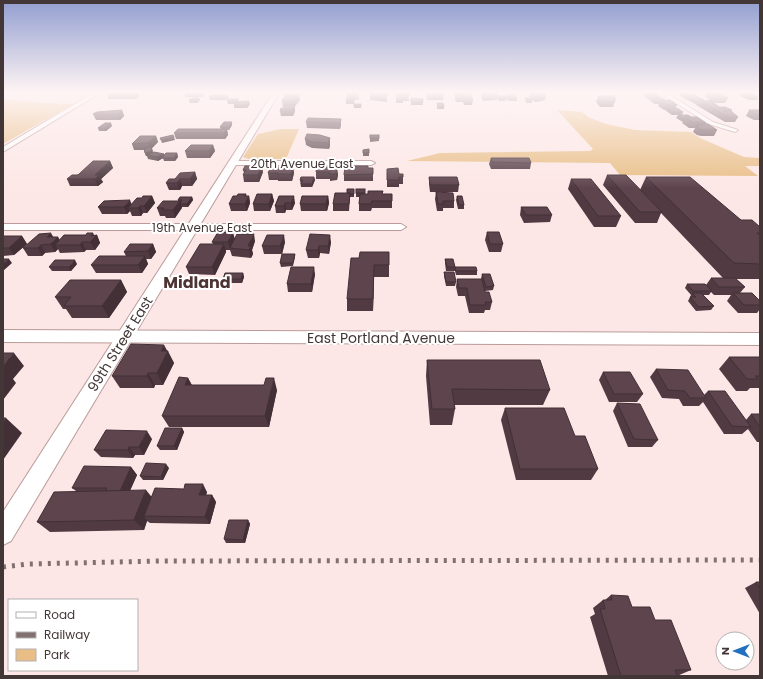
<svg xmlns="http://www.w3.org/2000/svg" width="763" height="679" viewBox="0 0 763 679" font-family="Poppins,sans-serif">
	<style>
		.green { fill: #e8be86 }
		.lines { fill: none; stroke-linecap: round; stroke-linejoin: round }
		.minor-casing { stroke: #ba9b99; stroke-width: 2 }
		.tertiary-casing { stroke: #ba9b99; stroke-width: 2 }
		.secondary-casing { stroke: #ba9b99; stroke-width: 2 }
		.minor { fill: #fff; fill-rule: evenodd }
		.tertiary { fill: #fff; fill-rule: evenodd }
		.secondary { fill: #fff; fill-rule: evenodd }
		.rail { stroke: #807170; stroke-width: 5; stroke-dasharray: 3 6; stroke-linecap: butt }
		.wall { fill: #513a42 }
		.shaded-wall { fill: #423036 }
		.building { fill: #5e444d; stroke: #423036 }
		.labels { text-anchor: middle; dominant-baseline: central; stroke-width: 4; stroke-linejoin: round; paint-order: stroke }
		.far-street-label { font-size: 12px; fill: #433636; stroke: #fff }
		.street-label { font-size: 14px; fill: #433636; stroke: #fff }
		.quarter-label { font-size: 16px; font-weight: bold; fill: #4e3433; stroke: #fff }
	</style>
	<rect width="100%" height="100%" fill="#fce7e6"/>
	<g class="green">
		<path d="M3,99L42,103L73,104L3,144Z"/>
		<path d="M557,110L582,112L588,117L606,124L635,130L691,132L700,138L744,157L760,158V166H745L758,176L620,175L610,163L407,161L440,153L590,151L593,149Z"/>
		<path d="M281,129H299L286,159H249L243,157L258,134Z"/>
	</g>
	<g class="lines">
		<g class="minor-casing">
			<g id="minor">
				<path d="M93,93H100L3,152V147Z"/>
				<path d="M660,93H667L713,122L738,130L735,132L709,124Z"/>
				<path d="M230,161H371L375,163L371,165H233L229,163Z"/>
				<path d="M3,224H401L406,227L401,230H3Z"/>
			</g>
		</g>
		<g class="tertiary-casing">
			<path id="tertiary" d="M273,93H279L11,541L3,545V512Z"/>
		</g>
		<g class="secondary-casing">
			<path id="secondary" d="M3,330L760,333V345L3,342Z"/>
		</g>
		<use href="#minor" class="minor"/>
		<use href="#tertiary" class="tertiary"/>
		<use href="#secondary" class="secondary"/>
		<path class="rail" d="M3,567L28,564L161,561L760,560"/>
	</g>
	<g class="wall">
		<path d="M108,93H138L139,96L136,99H109L107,94Z"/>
		<path d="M186,93H203L204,95L202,97H185V95Z"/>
		<path d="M347,93H359V100L355,99L354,104H361V108H354V104H346Z"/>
		<path d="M370,93H387V102L370,100Z"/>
		<path d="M399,93H408L409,101H403V103H396V94H399Z"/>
		<path d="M426,93H443L444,95L443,100H427Z"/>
		<path d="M455,93L473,100L472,105H464L463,102H456L455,99Z"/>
		<path d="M481,93H497L498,95L497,100L483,101L481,97Z"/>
		<path d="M530,93H544L545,100L535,102L531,99L532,100V103H527L525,100V98H530L529,97Z"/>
		<path d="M645,93L660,97L659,98L677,105L675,108L683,112L682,115L691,117L706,123V124L717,130L714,136H701L697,135L693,132L695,128H689L682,123L683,122L676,118L678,115H672L666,111V110H664L658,106L659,104H655L650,101V100H649L644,96Z"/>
		<path d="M682,93L704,100L708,101L709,99L705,97L706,93H719L728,98L725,103H714L719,107L731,112L738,117L735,122H725L696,105H697L680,96Z"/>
		<path d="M741,93L758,97L757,100H749L740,96Z"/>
		<path d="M299,94L300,100L295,106V111L293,116H281L280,111L285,108V107H283L282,101Z"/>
		<path d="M505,94L517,98V101H511L506,100L505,98V101H499L498,99V96L505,97Z"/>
		<path d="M228,95L229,98L227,100H210L209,97Z"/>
		<path d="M598,96L616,99L613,107H600L596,102Z"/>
		<path d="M199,98L200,100L197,103H190L189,100Z"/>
		<path d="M411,98L423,102V105H411Z"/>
		<path d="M227,101H240L239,102L250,104L247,108H234V104H228Z"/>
		<path d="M437,103L444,106V109H437Z"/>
		<path d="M122,110L124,116L120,120H96L93,114Z"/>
		<path d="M749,110H760V120H754L746,116Z"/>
		<path d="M341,119V124L340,129L307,128L306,122Z"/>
		<path d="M232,125L229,130H227L228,135L225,139H176L174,133L221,129L220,127Z"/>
		<path d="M112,126L106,131H99L98,128Z"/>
		<path d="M370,135H379V141L370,142Z"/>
		<path d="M156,136L158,142L152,148L153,153L165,155L177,153L178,157L175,161H164L163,158L158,161L148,159L147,156H146L144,150H134L132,144Z"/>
		<path d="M330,138V145L329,149L312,148L306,145L305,139Z"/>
		<path d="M213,145L215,151L210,158H187L185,151Z"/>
		<path d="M369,149V156H363V150Z"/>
		<path d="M491,158L531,163L530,169H491L489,164Z"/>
		<path d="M110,161L113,168L101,179L103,182L98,186H70L67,179Z"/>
		<path d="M245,166L263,172L259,182H244L243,175L244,173L243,170Z"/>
		<path d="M293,167L294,173L292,181H278V180H269L268,173Z"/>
		<path d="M317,167L338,174L337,180L330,181V179H316V172Z"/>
		<path d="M368,168H373V181H344V175Z"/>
		<path d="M387,169L403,177V184H399V187H387Z"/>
		<path d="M195,172L197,179L192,186H182L180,190H169L166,183L175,179Z"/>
		<path d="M607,175L640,190L646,177L741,220L760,227V279H736L745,287L740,293L760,301V309L757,313H738L727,301L731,295H714L711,292L709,295H703L714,306L711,310L696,311L688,301L691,295L685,288L687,284L706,285L711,278H723L661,213L657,223H635L603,185Z"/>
		<path d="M314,177L315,180L312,187H301L300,180Z"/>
		<path d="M429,177L459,185L458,192H430L429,184Z"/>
		<path d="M571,179L621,216L616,227H594L568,189Z"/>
		<path d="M354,189V197H350L349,211H333V204L347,193Z"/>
		<path d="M356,189H365V194H392V208H372L371,211H359V204L360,197H356Z"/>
		<path d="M436,192L454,201V208H443V211H437L435,199Z"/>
		<path d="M246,194V196H249L250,203L247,211H231L229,204L237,196Z"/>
		<path d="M272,194L274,201L270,211H254L253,204Z"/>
		<path d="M152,196L155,203L147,213H143L141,216H132L130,211L127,214H102L98,207L131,205L142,198Z"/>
		<path d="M279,196L295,203L292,210H286L285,213H276L275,206Z"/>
		<path d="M328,196L329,203L327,211H301L300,204Z"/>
		<path d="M457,196L464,205V209H458L456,200Z"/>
		<path d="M192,197L193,200L188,207H182L175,218H166L165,216H160L157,208L178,201V200Z"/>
		<path d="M521,207L552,215L550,222L524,223L520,215Z"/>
		<path d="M487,232L503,244L501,252H489L485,240Z"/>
		<path d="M97,235L100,243L95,250H86L84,252L60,253L58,249L55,252L45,253L42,256H28L23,248L53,237H58L60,240Z"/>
		<path d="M3,236H22L27,244L14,255L3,256Z"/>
		<path d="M235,238L255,241L252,250L253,254L251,258L232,256L230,250H226V252L215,275L189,274L186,267L213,244L212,242Z"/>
		<path d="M285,242L282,254H264L262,246Z"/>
		<path d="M331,242L329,254L320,253L319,258H308L306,250Z"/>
		<path d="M153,244L156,252L151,259H146L148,264L142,273H96L91,265L126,256L124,252Z"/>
		<path d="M389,252V277H374L373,311H347V299L359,258Z"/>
		<path d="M295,254V257L293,266L281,267L280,263Z"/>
		<path d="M445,259L455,267L477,271V275H456L455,271H446L445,263Z"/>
		<path d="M77,264L71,271H52L49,267Z"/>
		<path d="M444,272L456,282L455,286H446L444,276Z"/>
		<path d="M243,273L244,277L242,283H224L223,279Z"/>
		<path d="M315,274L312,292H288L287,284Z"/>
		<path d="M482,274L494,286L493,290L485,291V292L492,302L490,310H485L484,313H469L465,296H458L456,287L457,279H481Z"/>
		<path d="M121,280L127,292L109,318H72L66,309H63L55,297Z"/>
		<path d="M167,351H168L174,363L163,385H155L154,388H120L112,376Z"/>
		<path d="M729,357H760V389L759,388H750L747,391H736L719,369Z"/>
		<path d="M427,360L550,390L543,405H455V409L452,425H430L426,376Z"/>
		<path d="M656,369L704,395L708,391L746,420L751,414H760V442H757L748,429L742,434H724L703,402L699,406H683L679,399L662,398L650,377Z"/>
		<path d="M603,372L643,394L637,402H609L599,380Z"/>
		<path d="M188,378L192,385L277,390L269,427H169L162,416Z"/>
		<path d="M617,403L658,440L652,447H628L613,411Z"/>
		<path d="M505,408L575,436L598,469L591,480H516L501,420Z"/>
		<path d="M182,428L184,432L177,450H160L157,446Z"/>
		<path d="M152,439L144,455H135L133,458L101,457L94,450Z"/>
		<path d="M131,467L137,475L130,491L151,497L207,492L206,495H212L216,502L210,524L150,523L147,521L144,530L50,532L37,522L76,491L72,488Z"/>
		<path d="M169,468L163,480H143L140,476Z"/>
		<path d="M248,520L250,524L245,543H226L224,539Z"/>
		<path d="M756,582H760V614L745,588Z"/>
		<path d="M611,595L655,620L691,670L677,676H608L590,617L595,614L593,608L603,600H605Z"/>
	</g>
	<g class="shaded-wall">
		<path d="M135,93H138L139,96L136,99L134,94Z"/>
		<path d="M203,93L204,95L202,97L201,95Z"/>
		<path d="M299,94L300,100L295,106V111L293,116L292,110L294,107L293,101Z"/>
		<path d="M546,95L545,100L535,102L537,97Z"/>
		<path d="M199,98L200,100L197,103L196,100Z"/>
		<path d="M249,101L250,104L247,108L246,105Z"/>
		<path d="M122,110L124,116L120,120L118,114Z"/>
		<path d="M341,119V124L340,129V123Z"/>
		<path d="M232,122V125L229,130V127Z"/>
		<path d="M111,123L112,126L106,131L104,128Z"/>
		<path d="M227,129L228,135L225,139L224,133Z"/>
		<path d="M156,136L158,142L152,148L153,155L146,156L145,153L150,150L148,143Z"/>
		<path d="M174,137L175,140L162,143L161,140Z"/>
		<path d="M330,138V145L329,149L328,143Z"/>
		<path d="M213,145L215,151L210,158L209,151Z"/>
		<path d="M177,153L178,157L175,161L174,158Z"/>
		<path d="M164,154L165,157L162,158H163L158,161L157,157Z"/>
		<path d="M110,161L113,168L101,179L103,182L98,186L95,179V175Z"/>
		<path d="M262,166L263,172L259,182L258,175Z"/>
		<path d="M293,167L294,173L292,181L291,174Z"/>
		<path d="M337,167L338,174L337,180L336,174Z"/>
		<path d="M195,172L197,179L192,186L190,179Z"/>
		<path d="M314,177L315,180L312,187V184Z"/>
		<path d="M180,179L182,186L180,190L177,183Z"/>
		<path d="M246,194L247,199L249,196L250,203L247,211L245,204V196Z"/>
		<path d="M272,194L274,201L270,211L269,204Z"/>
		<path d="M152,196L155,203L147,213L144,206Z"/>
		<path d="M294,196L295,203L292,210L291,203Z"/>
		<path d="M328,196L329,203L327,211L326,204Z"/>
		<path d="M192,197L193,200L188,207L187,204Z"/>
		<path d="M130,200L133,208H128L130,211L127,214L124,207Z"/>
		<path d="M180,201L182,208L175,218L173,210Z"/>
		<path d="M285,203L286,210L285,213L284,206Z"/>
		<path d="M140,206L143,213L141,216L138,208Z"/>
		<path d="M233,232L235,240L230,248V250L228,242Z"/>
		<path d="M51,233L55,240L58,237L62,245H55L58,249L55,252L47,237Z"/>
		<path d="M93,233L95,237L97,235L100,243L95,250L90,242L91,236Z"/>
		<path d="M254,234L255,241L252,250L253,254L251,258L248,246Z"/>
		<path d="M284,235L285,242L282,254L280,246Z"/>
		<path d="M330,235L331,242L329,254L328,246Z"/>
		<path d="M22,236L27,244L14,255L9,248Z"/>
		<path d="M82,242L86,250L84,252L80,245Z"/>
		<path d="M153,244L156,252L151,259L148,251Z"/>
		<path d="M224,244L226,252L215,275L212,267Z"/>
		<path d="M41,245L45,253L42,256L38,248Z"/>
		<path d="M319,246L320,253L319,258L318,250Z"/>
		<path d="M145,256L148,264L142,273L138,265Z"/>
		<path d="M9,259L12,263L3,271V264Z"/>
		<path d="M75,260L77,264L71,271L69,267Z"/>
		<path d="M374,265V277L373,311V299Z"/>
		<path d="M314,267L315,274L312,292L311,284Z"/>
		<path d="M243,273L244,277L242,283L241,279Z"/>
		<path d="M121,280L127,292L109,318L102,306Z"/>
		<path d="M164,345L174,363L163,385L157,373L161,351Z"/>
		<path d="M14,353L24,366L13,379L16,383L3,400V366Z"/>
		<path d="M148,373L155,385L154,388L147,376Z"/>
		<path d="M188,378L194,390L185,385Z"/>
		<path d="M274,378L277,390L269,427L265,416Z"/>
		<path d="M6,418L22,433L3,460V422Z"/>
		<path d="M182,428L184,432L177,450L174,446Z"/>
		<path d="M147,431L152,439L144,455L139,447Z"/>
		<path d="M129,447L135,455L133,458L128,450Z"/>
		<path d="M166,464L169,468L163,480L161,477Z"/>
		<path d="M131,467L137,475L126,499L120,492Z"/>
		<path d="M203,484L207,492L204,502L199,495Z"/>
		<path d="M146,490L155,501L144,516L147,521L144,530L134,520Z"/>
		<path d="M212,495L216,502L210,524L205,517Z"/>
		<path d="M248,520L250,524L245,543L243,540Z"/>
	</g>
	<g class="building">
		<path d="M108,93H135L107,94Z"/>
		<path d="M186,93H203L201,95H185Z"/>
		<path d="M347,93H359L358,94H346Z"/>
		<path d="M370,93H387V96L370,95Z"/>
		<path d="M399,93H408L409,96H403V98H396V94H399Z"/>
		<path d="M427,93H443L444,95H427Z"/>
		<path d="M455,93H470L473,100H465L463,96H456Z"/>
		<path d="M483,93H497L498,95H484Z"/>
		<path d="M532,93H544L546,95L537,97Z"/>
		<path d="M645,93H654L660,97H650Z"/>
		<path d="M682,93H691L704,100H699L698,102H697Z"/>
		<path d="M710,93H719L728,98H714L710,95H715Z"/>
		<path d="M741,93H749L758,97H750Z"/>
		<path d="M286,94H299L293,101H282Z"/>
		<path d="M505,94H514L517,98H512L507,97Z"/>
		<path d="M212,95H228L226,97H209Z"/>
		<path d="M498,96H504L505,98H499Z"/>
		<path d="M598,96H614L616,99L612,98L615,102L602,101Z"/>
		<path d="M193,98H199L196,100H189Z"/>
		<path d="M347,98L355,99L354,101H346Z"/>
		<path d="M411,98L423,99V102H411Z"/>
		<path d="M525,98H530L532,100H527Z"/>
		<path d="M651,98H661L665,100L661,101L660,102H656Z"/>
		<path d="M230,99H239L237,101H227Z"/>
		<path d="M670,100L677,105H666L661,101Z"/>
		<path d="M699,100L711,101L719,107H725L732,110L723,111H731L738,117H728Z"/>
		<path d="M249,101L246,105H234L236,102Z"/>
		<path d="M437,103H443L444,106H438Z"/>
		<rect x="354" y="104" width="7" height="2"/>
		<path d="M286,105H295L292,110L280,111L281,108H285Z"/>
		<path d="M667,108H677L683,112H673Z"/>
		<path d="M122,110L118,114H93L97,112Z"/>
		<path d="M749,110H760V115H757Z"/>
		<path d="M678,115H688L691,117H685L684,119Z"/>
		<path d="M685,117H697L706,123L692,122Z"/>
		<path d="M308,118L341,119L340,123L306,122Z"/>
		<path d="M224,122H232L229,127H220Z"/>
		<path d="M105,123H111L104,128H98Z"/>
		<path d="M708,124L717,130H704L700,129L696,126H699L697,125Z"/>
		<path d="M178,129H227L224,133H174Z"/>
		<path d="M307,134L320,135L330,138L328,143L311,142L305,139Z"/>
		<path d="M173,135L174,137L161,140L160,138Z"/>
		<rect x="370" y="135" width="9" height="3"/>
		<path d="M140,136H156L148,143L132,144Z"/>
		<path d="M191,145H213L209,151H185Z"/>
		<path d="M151,147L152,151L145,153L144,148Z"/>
		<path d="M369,149V153H363V150Z"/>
		<path d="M154,152L164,154L157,157L147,155Z"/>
		<path d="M166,153H177L174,158H162Z"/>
		<path d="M491,158H529L531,163L492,162Z"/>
		<path d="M93,161H110L95,175H99L95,179H67L72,175H78Z"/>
		<path d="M245,166H262L258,175H243L246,170H243Z"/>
		<path d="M345,166H368V168H373V174L344,175Z"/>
		<path d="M271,167H293L291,174H277L278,173H268Z"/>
		<path d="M317,167H337L336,174H329L330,172H316Z"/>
		<path d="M398,168L399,174H403V177H399V180H387V169Z"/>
		<path d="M195,172L190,179H180L177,183H166L169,179H175L180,173Z"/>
		<path d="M607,175H626L662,212H640Z"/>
		<path d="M301,177H314L312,184H301L303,180H300Z"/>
		<path d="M429,177H457L459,185H430Z"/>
		<path d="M646,177H690L741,220H752L760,227V233H757L760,236V264L734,263Z"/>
		<path d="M571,179H591L621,216H598Z"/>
		<path d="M347,189H354V194H350V193H347Z"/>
		<rect x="356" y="189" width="9" height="4"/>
		<path d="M368,191H383L382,194H392V201H372L371,204H359L360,194H368Z"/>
		<path d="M436,192L453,193L454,201H443V204H438Z"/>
		<path d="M335,193H350L349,204H333Z"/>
		<path d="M238,194H246L245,196H249L245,204H229L233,196H237Z"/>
		<path d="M257,194H272L269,204H253Z"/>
		<path d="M143,196H152L144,206H140L138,208H128L137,198H142Z"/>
		<path d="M279,196H294L291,203H285L284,206H275Z"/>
		<path d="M302,196H328L326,204H300Z"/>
		<path d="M457,196H462L464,205H459Z"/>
		<path d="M180,197H192L187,204H181L180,203L182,200H178Z"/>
		<path d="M130,200L124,207H98L104,201Z"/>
		<path d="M163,201H180L173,210H163L164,208H157Z"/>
		<path d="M521,207H547L552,215H526Z"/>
		<path d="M218,232H233L228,242H212Z"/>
		<path d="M487,232H499L503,244H490Z"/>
		<path d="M51,233L47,237H58L51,244L41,245L38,248H23L39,234Z"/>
		<path d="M87,233H93L91,236L97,235L90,242H82L80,245H55L64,235H86Z"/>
		<path d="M237,234H254L248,246H251L249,250L230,248Z"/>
		<path d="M310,234L330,235L328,246H319L318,250H306Z"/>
		<path d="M267,235H284L280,246H262Z"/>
		<path d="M3,236H22L9,248H3Z"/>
		<path d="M130,244H153L148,251L124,252Z"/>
		<path d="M200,244H224L212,267H186Z"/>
		<path d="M360,252H389V265H374L373,299H347L351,258H359Z"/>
		<path d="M282,254H295L293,263H280Z"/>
		<path d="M99,256H145L138,265H91Z"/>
		<path d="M3,259H9L3,264Z"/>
		<path d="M445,259H453L455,267H447Z"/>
		<path d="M55,260H75L69,267H49Z"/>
		<path d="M291,267H314L311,284H287Z"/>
		<path d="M455,267H476L477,271H456Z"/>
		<path d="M444,272H454L456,282H446Z"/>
		<path d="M225,273H243L241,279H223Z"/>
		<path d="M482,274H490L494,286L486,287Z"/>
		<path d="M711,278H735L745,287H719Z"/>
		<path d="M457,279H482L485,292H489L492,302H485L486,305H470L467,288H459Z"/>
		<path d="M70,280H121L102,306H64L71,297H55Z"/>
		<path d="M687,284H705L712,291H693Z"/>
		<path d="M692,293H701L714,306L699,307L690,297H696Z"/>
		<path d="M733,293H752L760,301V305H744Z"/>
		<path d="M131,344L164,345L161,351H168L157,373H148L147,376H112Z"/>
		<path d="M3,353H14L3,366Z"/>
		<path d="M729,357H760V376H755L758,379H747Z"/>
		<path d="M427,360H540L550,390L452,389L455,409H432Z"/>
		<path d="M656,369L688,370L706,398H690L685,391L668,390Z"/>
		<path d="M603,372H630L643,394H614Z"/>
		<path d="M179,377L188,378L185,385H264L266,378H274L265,416H162Z"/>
		<path d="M708,391H725L751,427L732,426Z"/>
		<path d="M617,403L640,404L658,440L634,439Z"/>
		<path d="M505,408H564L575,436H585L598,469H520Z"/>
		<path d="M751,414H760V427Z"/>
		<path d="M3,418H6L3,422Z"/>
		<path d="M165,428H182L174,446H157Z"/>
		<path d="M106,430L147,431L139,447H129L128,450H94Z"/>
		<path d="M146,463L166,464L161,477L140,476Z"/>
		<path d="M84,466L131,467L120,491H105L107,488H72Z"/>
		<path d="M185,484H203L199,495H212L205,517L144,516L155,488L184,489Z"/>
		<path d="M146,490L134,520L37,522L54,492Z"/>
		<path d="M229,520H248L243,540L224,539Z"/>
		<path d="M756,582H760V589Z"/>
		<path d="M611,595L628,596L632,607H650L655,620H671L691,670H675L677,676H621L600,609H605L603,600H612Z"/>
	</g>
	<linearGradient id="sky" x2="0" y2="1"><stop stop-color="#929ed0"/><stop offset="0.49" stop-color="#fef4f4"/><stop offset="1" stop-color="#fef4f4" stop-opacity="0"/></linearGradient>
	<rect width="763" height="188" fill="url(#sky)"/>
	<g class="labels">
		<g class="far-street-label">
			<text x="302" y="163">20th Avenue East</text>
			<text x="202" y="227">19th Avenue East</text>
		</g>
		<g class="street-label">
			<text x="381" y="338">East Portland Avenue</text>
			<text transform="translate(120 344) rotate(-58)">99th Street East</text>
		</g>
		<g class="quarter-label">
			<text x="197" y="282">Midland</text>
		</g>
	</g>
	<rect width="763" height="679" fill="none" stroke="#433636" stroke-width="8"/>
	<rect x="8" y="599" width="130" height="72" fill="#ffffff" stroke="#b4afaf"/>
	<rect x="16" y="612" width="20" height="6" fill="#ffffff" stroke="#b4afaf"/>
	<text x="44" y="619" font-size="12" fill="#433636">Road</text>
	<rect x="16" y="632" width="20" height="6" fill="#807170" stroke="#b4afaf"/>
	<text x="44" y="639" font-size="12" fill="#433636">Railway</text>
	<rect x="16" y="649" width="20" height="12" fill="#e8be86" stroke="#b4afaf"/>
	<text x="44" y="659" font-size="12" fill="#433636">Park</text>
	<g transform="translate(735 651) rotate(270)"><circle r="19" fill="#ffffff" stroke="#b4afaf"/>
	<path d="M0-3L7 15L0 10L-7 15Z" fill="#2270bf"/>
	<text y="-6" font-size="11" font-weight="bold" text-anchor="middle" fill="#433636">N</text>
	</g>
</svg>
